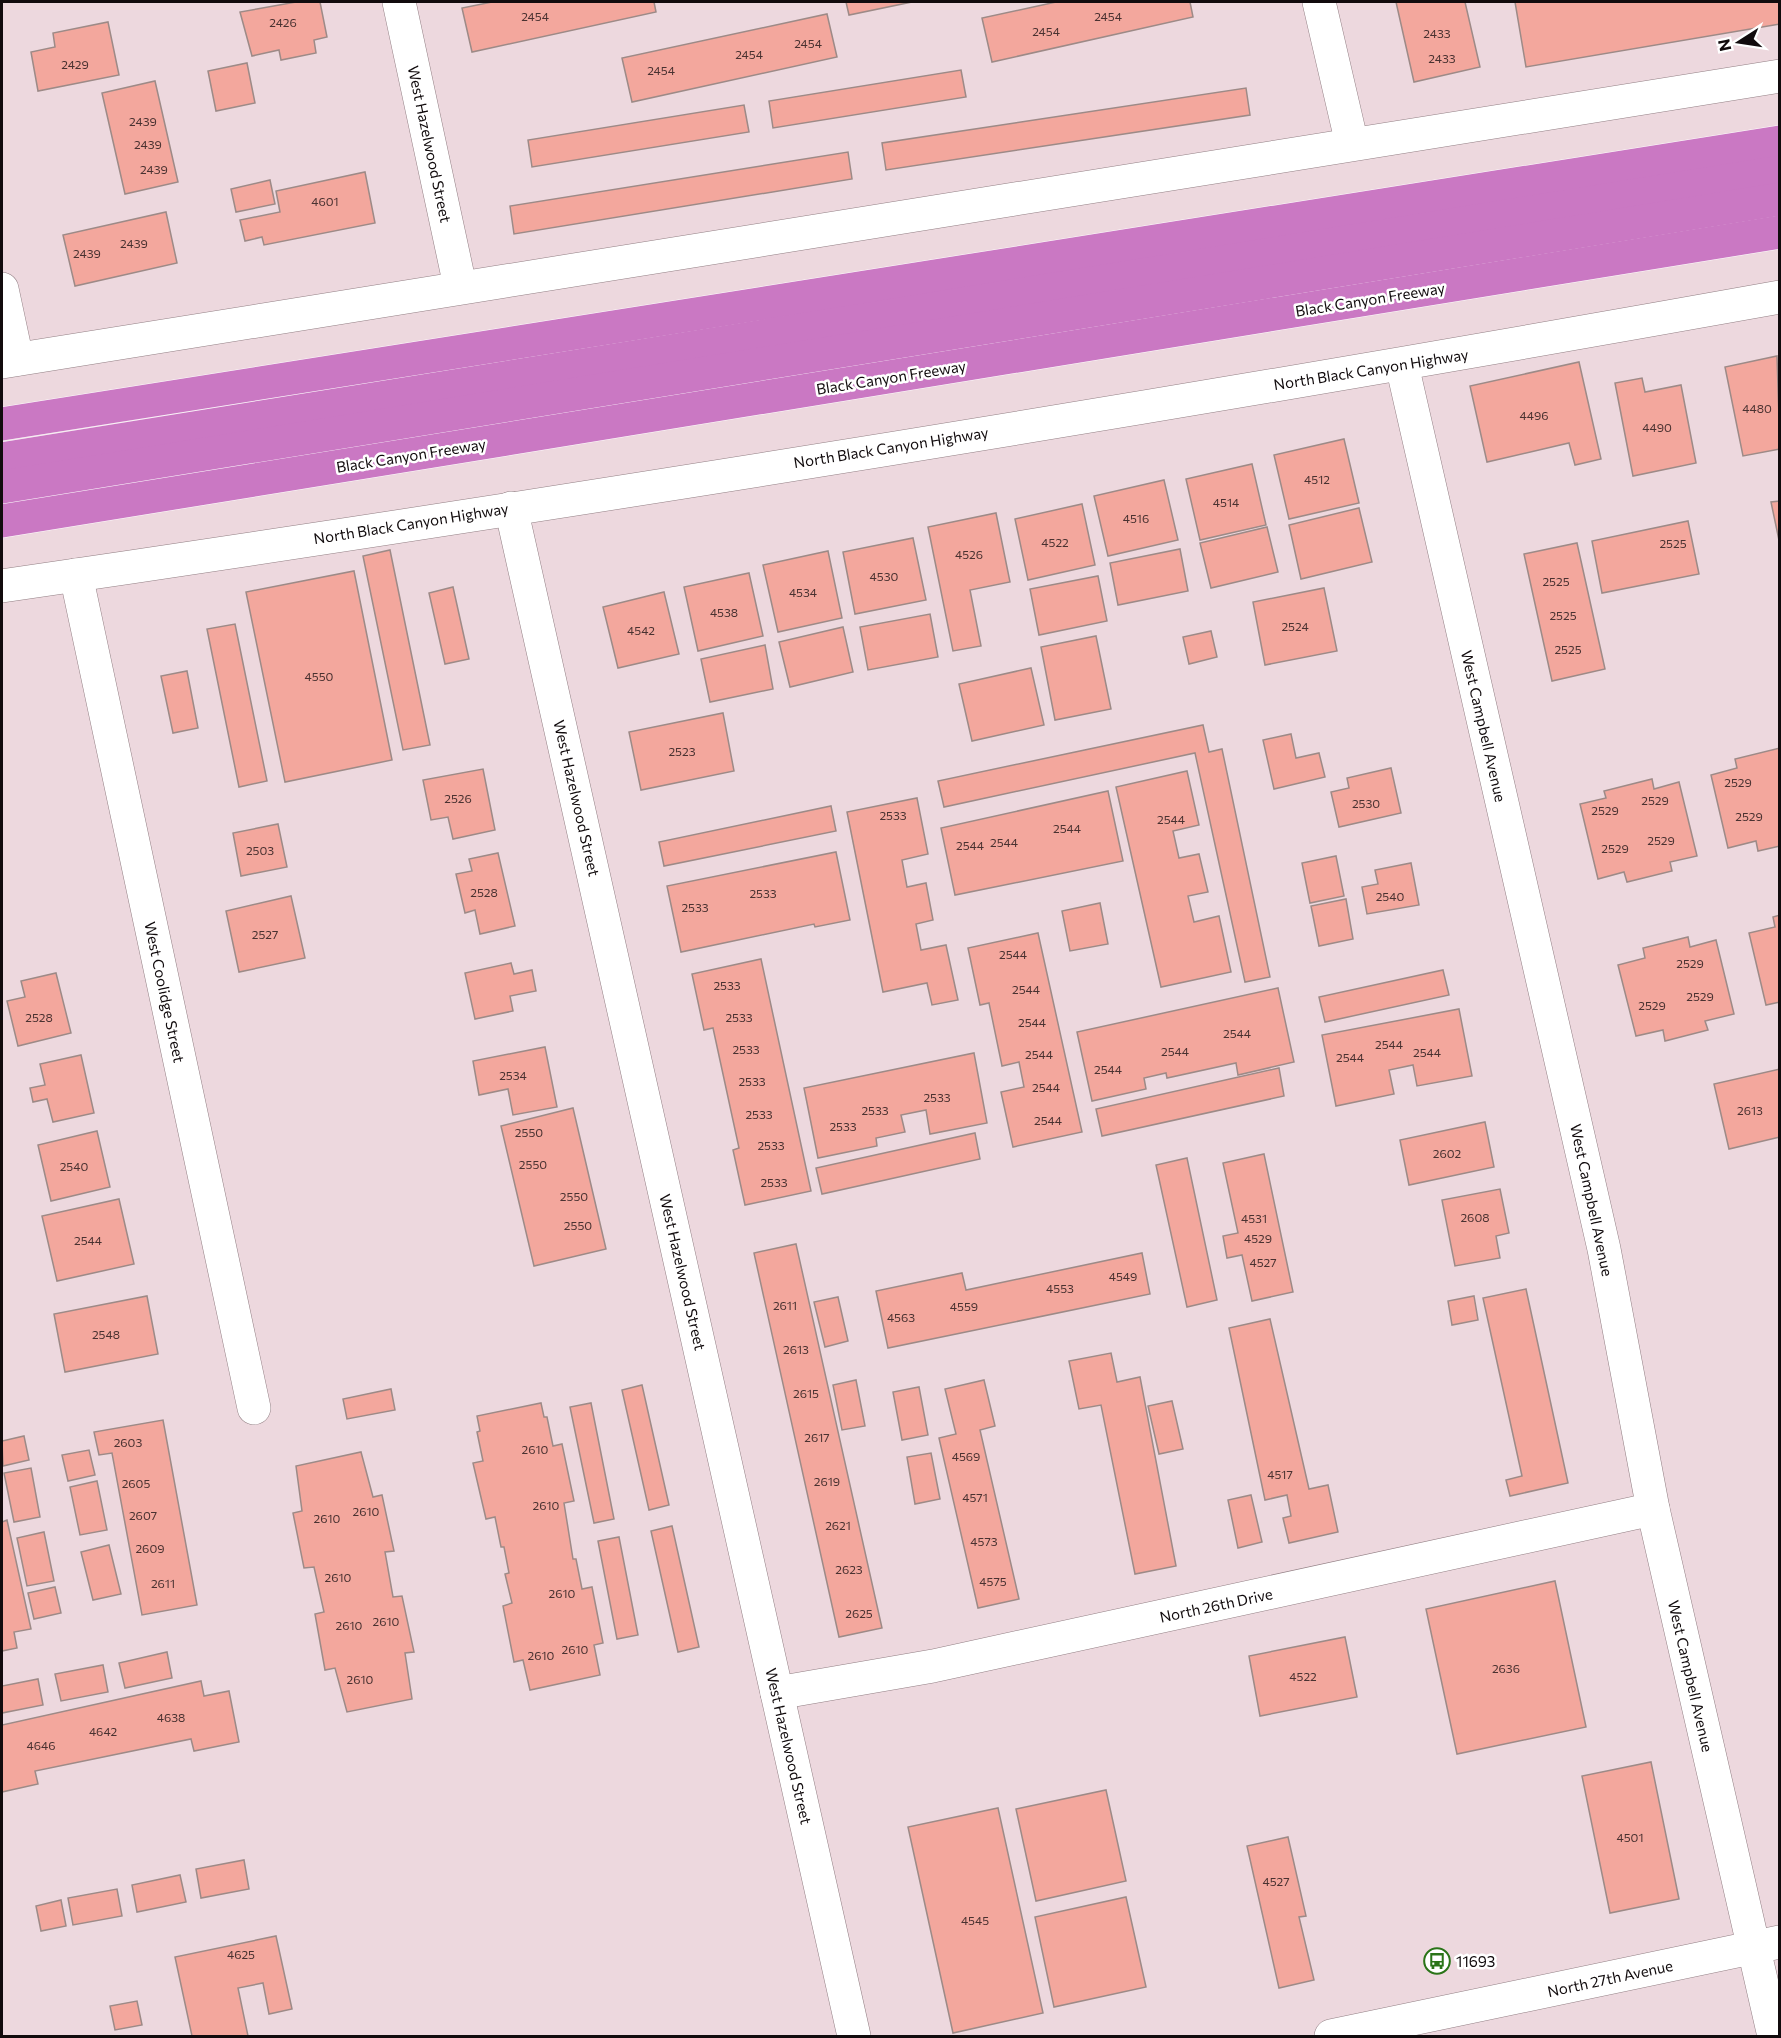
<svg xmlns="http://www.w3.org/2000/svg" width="1781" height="2038" viewBox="0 0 1781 2038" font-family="Commissioner,sans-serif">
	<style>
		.building { fill: #f3a79d; stroke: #9d8a87; stroke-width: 1.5 }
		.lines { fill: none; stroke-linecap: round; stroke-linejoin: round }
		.street-casing { stroke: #927f84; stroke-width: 34 }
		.secondary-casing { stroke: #927f84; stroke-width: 34 }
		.highway-casing { stroke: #fff; stroke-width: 34 }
		.street { stroke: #fff; stroke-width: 33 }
		.secondary { stroke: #fff; stroke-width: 33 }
		.highway { stroke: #ca78c3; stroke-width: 33 }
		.labels { text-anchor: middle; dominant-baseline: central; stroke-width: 5; stroke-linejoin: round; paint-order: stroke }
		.number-label { font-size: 12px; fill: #4a3231 }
		.street-label { font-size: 15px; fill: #110b0d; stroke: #fff }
		.poi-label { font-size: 15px; fill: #110b0d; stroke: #fff; text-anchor: start }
	</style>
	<rect width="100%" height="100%" fill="#edd8de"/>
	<g class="building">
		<path d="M296,2H320L327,37L314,40L316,53L281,60L279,50L252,56L240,12Z"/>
		<path d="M492,2H654L656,12L472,52L462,8Z"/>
		<path d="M846,2H912L849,15Z"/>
		<path d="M1056,2H1190L1193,17L992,62L982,18Z"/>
		<path d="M1396,2H1465L1480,67L1414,82Z"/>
		<path d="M1515,2H1780V24L1526,67Z"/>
		<path d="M827,14L837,57L632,102L622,58Z"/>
		<path d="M108,22L119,75L38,91L31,52L55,47L53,33Z"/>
		<path d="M247,63L255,103L216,111L208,71Z"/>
		<path d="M961,70L966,97L773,128L769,101Z"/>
		<path d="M155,81L178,182L125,194L102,93Z"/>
		<path d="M1246,88L1250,115L886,170L882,143Z"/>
		<path d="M744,105L749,132L532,167L528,140Z"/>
		<path d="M848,152L852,179L514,234L510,206Z"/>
		<path d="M365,172L375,223L264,245L262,237L245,241L240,220L280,212L276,191Z"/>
		<path d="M270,180L275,204L236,212L231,189Z"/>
		<path d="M166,212L177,263L75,286L63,235Z"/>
		<path d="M1777,356L1780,449L1743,456L1725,367Z"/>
		<path d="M1579,362L1601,459L1575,465L1569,443L1487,462L1470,386Z"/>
		<path d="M1642,378L1645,392L1681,385L1696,463L1633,476L1615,383Z"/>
		<path d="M1344,439L1359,503L1289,519L1274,455Z"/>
		<path d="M1252,464L1266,525L1200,540L1186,479Z"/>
		<path d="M1164,480L1178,540L1108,556L1094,496Z"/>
		<path d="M1780,501V545L1771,502Z"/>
		<path d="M1082,504L1095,565L1028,580L1015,519Z"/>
		<path d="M1359,508L1372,562L1301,579L1289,525Z"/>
		<path d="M996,513L1010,582L970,590L981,646L953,651L928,527Z"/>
		<path d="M1688,521L1699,574L1602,593L1592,541Z"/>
		<path d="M1267,527L1278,572L1211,588L1200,543Z"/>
		<path d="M913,538L926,600L855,614L843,552Z"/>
		<path d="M1577,543L1605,669L1552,681L1524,554Z"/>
		<path d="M1180,549L1188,591L1118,605L1110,563Z"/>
		<path d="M390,550L430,745L403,750L363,556Z"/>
		<path d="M828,551L842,618L778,632L763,565Z"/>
		<path d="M354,571L392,760L285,782L246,592Z"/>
		<path d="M749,573L763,636L698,651L684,587Z"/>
		<path d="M1098,576L1107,621L1039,635L1030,589Z"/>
		<path d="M453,587L469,659L445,664L429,593Z"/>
		<path d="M1324,588L1337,651L1265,665L1253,602Z"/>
		<path d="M664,592L679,654L618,668L603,607Z"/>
		<path d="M930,614L938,657L868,670L860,627Z"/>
		<path d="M235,624L267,781L239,787L207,629Z"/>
		<path d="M843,627L853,672L790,687L779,642Z"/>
		<path d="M1211,631L1217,657L1189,664L1183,637Z"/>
		<path d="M1096,636L1111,709L1055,720L1041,647Z"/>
		<path d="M765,645L773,689L710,702L701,659Z"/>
		<path d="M1031,668L1044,725L972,741L959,684Z"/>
		<path d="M187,671L198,728L173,733L161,676Z"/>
		<path d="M723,713L734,771L641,790L629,732Z"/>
		<path d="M1203,725L1209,752L1222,749L1270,977L1245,982L1195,753L944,807L938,781Z"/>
		<path d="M1291,734L1296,758L1319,753L1325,777L1274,789L1263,740Z"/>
		<path d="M1780,748V846L1758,851L1756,841L1728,848L1711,775L1737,768L1735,759Z"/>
		<path d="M1391,768L1401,813L1339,827L1331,792L1349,788L1347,778Z"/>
		<path d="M483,769L495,830L453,839L448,817L431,820L423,780Z"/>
		<path d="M1187,771L1199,825L1173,831L1179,858L1199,854L1208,892L1188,896L1194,922L1219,916L1231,972L1161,987L1116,787Z"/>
		<path d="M1652,779L1654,789L1679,782L1697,856L1670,862L1672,871L1627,882L1624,872L1598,879L1580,804L1606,798L1604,791Z"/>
		<path d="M1108,791L1123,861L955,895L941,828Z"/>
		<path d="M917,798L928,854L902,860L907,887L926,883L933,920L916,924L921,950L946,945L958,1000L932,1005L927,983L883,992L847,812Z"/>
		<path d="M831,806L836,831L664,866L659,842Z"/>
		<path d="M278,824L287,867L241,876L233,833Z"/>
		<path d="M836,852L850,920L815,927L814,924L681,952L667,886Z"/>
		<path d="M498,853L515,926L480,934L475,910L465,913L456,874L472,871L469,859Z"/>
		<path d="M1336,856L1344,896L1310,903L1302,863Z"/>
		<path d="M1411,863L1419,905L1367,914L1362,887L1378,884L1375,870Z"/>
		<path d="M291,896L305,958L239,972L226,911Z"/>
		<path d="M1346,899L1353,939L1319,946L1311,906Z"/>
		<path d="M1100,903L1108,944L1070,951L1062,911Z"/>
		<path d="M1780,915V1002L1766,1005L1749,933L1775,927L1773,917Z"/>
		<path d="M1038,933L1082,1132L1013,1147L1001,1092L1024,1087L1019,1062L1002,1066L989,1003L980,1005L968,948Z"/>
		<path d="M1688,937L1690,947L1716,940L1734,1014L1705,1021L1708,1030L1665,1041L1663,1030L1636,1036L1618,965L1645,958L1643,948Z"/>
		<path d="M761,959L811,1191L745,1205L733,1150L739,1148L713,1028L704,1030L692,974Z"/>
		<path d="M511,963L514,974L532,970L536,991L510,996L513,1011L475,1019L465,973Z"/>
		<path d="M1443,970L1449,995L1325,1022L1319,997Z"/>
		<path d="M56,973L71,1033L18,1046L7,1001L25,997L21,981Z"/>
		<path d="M1278,988L1294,1062L1238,1075L1236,1063L1167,1078L1166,1073L1144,1078L1146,1089L1092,1101L1077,1032Z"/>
		<path d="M1459,1009L1472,1076L1417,1086L1413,1065L1389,1070L1394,1094L1336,1106L1322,1035Z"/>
		<path d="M545,1047L557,1107L513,1115L508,1089L479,1095L473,1061Z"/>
		<path d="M974,1053L987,1123L930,1134L926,1110L901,1115L905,1132L876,1138L877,1146L818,1158L804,1088Z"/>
		<path d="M81,1055L94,1113L53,1122L47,1099L33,1102L30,1088L45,1085L40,1064Z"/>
		<path d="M1279,1068L1284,1096L1102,1136L1096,1109Z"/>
		<path d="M1780,1069V1137L1729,1149L1714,1084Z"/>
		<path d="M573,1108L606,1249L534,1266L501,1126Z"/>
		<path d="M1485,1122L1494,1167L1409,1185L1400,1140Z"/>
		<path d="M97,1131L110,1187L51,1201L38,1145Z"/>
		<path d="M975,1133L980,1159L822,1194L816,1168Z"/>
		<path d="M1264,1154L1293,1292L1252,1301L1242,1255L1227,1258L1223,1236L1238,1233L1223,1163Z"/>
		<path d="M1187,1158L1217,1300L1187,1307L1156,1165Z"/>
		<path d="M1500,1189L1509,1233L1496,1236L1500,1258L1455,1266L1442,1200Z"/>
		<path d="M119,1199L134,1264L57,1281L42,1216Z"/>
		<path d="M796,1244L882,1628L839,1637L754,1253Z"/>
		<path d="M1142,1253L1150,1294L888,1348L876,1291L962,1273L966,1290Z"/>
		<path d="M1526,1289L1568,1483L1510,1496L1506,1480L1522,1476L1483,1298Z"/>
		<path d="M147,1296L158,1354L65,1372L54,1314Z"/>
		<path d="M1474,1296L1478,1320L1452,1325L1448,1301Z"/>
		<path d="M838,1297L848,1341L825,1347L814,1302Z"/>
		<path d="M1270,1319L1309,1489L1328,1485L1338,1532L1289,1543L1283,1518L1291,1516L1287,1495L1265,1500L1229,1328Z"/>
		<path d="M1111,1353L1117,1382L1140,1377L1176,1566L1135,1574L1101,1405L1079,1409L1069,1361Z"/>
		<path d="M856,1380L865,1426L842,1430L833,1385Z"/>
		<path d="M984,1380L995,1426L980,1430L1019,1599L978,1608L939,1438L956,1434L945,1389Z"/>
		<path d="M642,1385L669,1505L649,1510L622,1390Z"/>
		<path d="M919,1387L928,1435L902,1440L893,1392Z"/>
		<path d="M391,1389L395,1410L347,1419L343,1399Z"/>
		<path d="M1172,1401L1183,1449L1159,1454L1148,1406Z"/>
		<path d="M541,1403L544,1417H547L553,1446L562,1444L574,1501L564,1503L573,1559H576L582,1589L592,1587L603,1643L594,1645L600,1675L530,1690L523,1660L514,1662L503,1606L512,1603L505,1574L509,1573L504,1547H501L495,1517L486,1519L473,1463L483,1461L477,1432L480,1431L477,1416Z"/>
		<path d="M591,1403L614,1519L594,1523L570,1407Z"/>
		<path d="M163,1420L197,1605L142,1615L112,1453L99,1455L94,1432Z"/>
		<path d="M24,1436L29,1460L3,1466L2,1441Z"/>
		<path d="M89,1450L95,1475L68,1481L62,1455Z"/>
		<path d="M361,1452L373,1497L382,1495L394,1551L385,1552L393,1597L402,1596L414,1652L405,1653L412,1699L347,1712L335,1668L325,1670L315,1614L324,1612L314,1567L304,1568L293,1513L302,1511L296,1466Z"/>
		<path d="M931,1453L940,1499L915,1504L907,1457Z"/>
		<path d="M31,1468L40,1517L14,1522L4,1473Z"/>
		<path d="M97,1481L107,1530L80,1535L70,1487Z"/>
		<path d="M1251,1495L1262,1542L1238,1548L1228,1500Z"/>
		<path d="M7,1520L31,1629L14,1632L17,1648L2,1651V1522Z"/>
		<path d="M672,1526L699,1647L678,1652L651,1531Z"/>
		<path d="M44,1532L54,1581L27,1586L17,1538Z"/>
		<path d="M619,1537L638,1635L617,1639L598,1541Z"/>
		<path d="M109,1545L121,1594L93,1600L81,1552Z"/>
		<path d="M1555,1581L1586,1727L1457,1754L1426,1609Z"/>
		<path d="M55,1587L61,1613L34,1619L28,1593Z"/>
		<path d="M1345,1637L1357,1697L1260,1716L1249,1656Z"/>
		<path d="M167,1652L172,1678L125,1688L119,1663Z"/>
		<path d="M103,1665L108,1692L61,1701L55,1674Z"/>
		<path d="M38,1679L43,1705L2,1713V1686Z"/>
		<path d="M201,1681L204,1696L229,1691L239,1742L194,1751L191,1739L35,1771L38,1784L2,1792V1725Z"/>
		<path d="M1651,1762L1679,1899L1610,1913L1582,1776Z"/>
		<path d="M1106,1790L1126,1881L1036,1901L1016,1809Z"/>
		<path d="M998,1808L1043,2013L953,2033L908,1827Z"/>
		<path d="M1288,1837L1306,1916L1299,1917L1314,1980L1279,1988L1247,1846Z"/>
		<path d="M244,1860L249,1889L201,1898L196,1869Z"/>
		<path d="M180,1875L186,1902L137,1912L132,1885Z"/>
		<path d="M117,1889L122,1916L73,1925L68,1898Z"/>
		<path d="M1126,1897L1146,1987L1054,2007L1035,1917Z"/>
		<path d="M61,1900L66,1926L41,1931L36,1906Z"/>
		<path d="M276,1936L292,2009L269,2014L263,1983L238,1988L248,2036H192L175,1957Z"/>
		<path d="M1446,1957L1447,1963L1432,1966L1431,1960Z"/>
		<path d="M137,2001L142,2025L115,2030L110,2006Z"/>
	</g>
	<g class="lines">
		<g class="street-casing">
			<g id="street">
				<path d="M399,2L460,286"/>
				<path d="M2,289L17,359"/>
				<path d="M511,508L854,2036"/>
				<path d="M76,575L254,1408"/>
				<path d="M777,1693L933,1666L1653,1509"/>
			</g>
		</g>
		<g class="secondary-casing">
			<g id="secondary">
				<path d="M1319,2L1352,144"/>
				<path d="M2,362L1780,76"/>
				<path d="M1402,365L1604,1249L1653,1509L1774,2036"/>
				<path d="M2,586C595,499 1189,403 1780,297"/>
				<path d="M1331,2036L1780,1942"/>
			</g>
		</g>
		<g class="highway-casing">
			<g id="highway">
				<path d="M2,424L1780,142"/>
				<path d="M2,459L1780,172"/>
				<path d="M2,487L1780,199"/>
				<path d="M2,521L1780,232"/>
			</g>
		</g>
		<use href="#street" class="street"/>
		<use href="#secondary" class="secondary"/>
		<use href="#highway" class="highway"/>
	</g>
	<defs>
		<g id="bus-ring" transform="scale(1.35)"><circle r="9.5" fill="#fff" stroke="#2a7418" stroke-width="1.5"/><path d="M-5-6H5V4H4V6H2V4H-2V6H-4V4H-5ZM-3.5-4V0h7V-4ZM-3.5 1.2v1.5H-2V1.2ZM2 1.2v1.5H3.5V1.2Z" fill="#2a7418"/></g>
	</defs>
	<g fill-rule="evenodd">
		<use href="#bus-ring" x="1437" y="1961"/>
	</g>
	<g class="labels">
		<g class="number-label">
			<text x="535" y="16">2454</text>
			<text x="1108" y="16">2454</text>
			<text x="283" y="22">2426</text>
			<text x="1046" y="31">2454</text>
			<text x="1437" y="33">2433</text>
			<text x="808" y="43">2454</text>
			<text x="749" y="54">2454</text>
			<text x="1442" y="58">2433</text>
			<text x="75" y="64">2429</text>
			<text x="661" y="70">2454</text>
			<text x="143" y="121">2439</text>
			<text x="148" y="144">2439</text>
			<text x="154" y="169">2439</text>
			<text x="325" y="201">4601</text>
			<text x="134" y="243">2439</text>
			<text x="87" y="253">2439</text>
			<text x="1757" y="408">4480</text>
			<text x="1534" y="415">4496</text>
			<text x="1657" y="427">4490</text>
			<text x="1317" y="479">4512</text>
			<text x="1226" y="502">4514</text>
			<text x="1136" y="518">4516</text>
			<text x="1055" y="542">4522</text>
			<text x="1673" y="543">2525</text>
			<text x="969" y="554">4526</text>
			<text x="884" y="576">4530</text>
			<text x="1556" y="581">2525</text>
			<text x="803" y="592">4534</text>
			<text x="724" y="612">4538</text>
			<text x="1563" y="615">2525</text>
			<text x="1295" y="626">2524</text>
			<text x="641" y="630">4542</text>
			<text x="1568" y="649">2525</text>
			<text x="319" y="676">4550</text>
			<text x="682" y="751">2523</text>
			<text x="1738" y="782">2529</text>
			<text x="458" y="798">2526</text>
			<text x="1655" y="800">2529</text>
			<text x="1366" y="803">2530</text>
			<text x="1605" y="810">2529</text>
			<text x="893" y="815">2533</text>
			<text x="1749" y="816">2529</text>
			<text x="1171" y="819">2544</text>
			<text x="1067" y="828">2544</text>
			<text x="1661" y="840">2529</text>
			<text x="1004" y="842">2544</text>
			<text x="970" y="845">2544</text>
			<text x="1615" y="848">2529</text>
			<text x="260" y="850">2503</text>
			<text x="484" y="892">2528</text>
			<text x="763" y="893">2533</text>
			<text x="1390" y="896">2540</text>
			<text x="695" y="907">2533</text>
			<text x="265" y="934">2527</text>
			<text x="1013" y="954">2544</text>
			<text x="1690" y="963">2529</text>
			<text x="727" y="985">2533</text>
			<text x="1026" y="989">2544</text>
			<text x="1700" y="996">2529</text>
			<text x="1652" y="1005">2529</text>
			<text x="39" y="1017">2528</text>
			<text x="739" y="1017">2533</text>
			<text x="1032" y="1022">2544</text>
			<text x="1237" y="1033">2544</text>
			<text x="1389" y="1044">2544</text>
			<text x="746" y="1049">2533</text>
			<text x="1175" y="1051">2544</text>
			<text x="1427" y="1052">2544</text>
			<text x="1039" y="1054">2544</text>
			<text x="1350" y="1057">2544</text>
			<text x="1108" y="1069">2544</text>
			<text x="513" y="1075">2534</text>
			<text x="752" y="1081">2533</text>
			<text x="1046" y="1087">2544</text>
			<text x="937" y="1097">2533</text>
			<text x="875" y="1110">2533</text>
			<text x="1750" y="1110">2613</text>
			<text x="759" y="1114">2533</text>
			<text x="1048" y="1120">2544</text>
			<text x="843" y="1126">2533</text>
			<text x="529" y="1132">2550</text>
			<text x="771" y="1145">2533</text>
			<text x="1447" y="1153">2602</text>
			<text x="533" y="1164">2550</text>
			<text x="74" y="1166">2540</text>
			<text x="774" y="1182">2533</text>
			<text x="574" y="1196">2550</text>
			<text x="1475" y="1217">2608</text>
			<text x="1254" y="1218">4531</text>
			<text x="578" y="1225">2550</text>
			<text x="1258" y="1238">4529</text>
			<text x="88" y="1240">2544</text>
			<text x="1263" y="1262">4527</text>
			<text x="1123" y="1276">4549</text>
			<text x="1060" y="1288">4553</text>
			<text x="785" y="1305">2611</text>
			<text x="964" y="1306">4559</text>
			<text x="901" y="1317">4563</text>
			<text x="106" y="1334">2548</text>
			<text x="796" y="1349">2613</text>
			<text x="806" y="1393">2615</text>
			<text x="817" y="1437">2617</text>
			<text x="128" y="1442">2603</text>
			<text x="535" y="1449">2610</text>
			<text x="966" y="1456">4569</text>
			<text x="1280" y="1474">4517</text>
			<text x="827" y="1481">2619</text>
			<text x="136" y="1483">2605</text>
			<text x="975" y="1497">4571</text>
			<text x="546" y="1505">2610</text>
			<text x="366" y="1511">2610</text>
			<text x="143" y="1515">2607</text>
			<text x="327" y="1518">2610</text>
			<text x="838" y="1525">2621</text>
			<text x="984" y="1541">4573</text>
			<text x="150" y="1548">2609</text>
			<text x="849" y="1569">2623</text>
			<text x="338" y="1577">2610</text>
			<text x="993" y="1581">4575</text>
			<text x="163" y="1583">2611</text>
			<text x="562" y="1593">2610</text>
			<text x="859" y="1613">2625</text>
			<text x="386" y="1621">2610</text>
			<text x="349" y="1625">2610</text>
			<text x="575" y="1649">2610</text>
			<text x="541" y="1655">2610</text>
			<text x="1506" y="1668">2636</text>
			<text x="1303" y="1676">4522</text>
			<text x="360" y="1679">2610</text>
			<text x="171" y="1717">4638</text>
			<text x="103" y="1731">4642</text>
			<text x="41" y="1745">4646</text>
			<text x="1630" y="1837">4501</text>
			<text x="1276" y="1881">4527</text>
			<text x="975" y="1920">4545</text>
			<text x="241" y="1954">4625</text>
		</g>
		<g class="street-label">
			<text transform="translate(430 144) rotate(78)">West Hazelwood Street</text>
			<text transform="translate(1370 299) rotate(-9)">Black Canyon Freeway</text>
			<text transform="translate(1371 369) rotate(-9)">North Black Canyon Highway</text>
			<text transform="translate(891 377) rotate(-9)">Black Canyon Freeway</text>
			<text transform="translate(891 447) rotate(-9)">North Black Canyon Highway</text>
			<text transform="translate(411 455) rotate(-9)">Black Canyon Freeway</text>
			<text transform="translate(411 523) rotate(-9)">North Black Canyon Highway</text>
			<text transform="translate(1484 726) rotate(77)">West Campbell Avenue</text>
			<text transform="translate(577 798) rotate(77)">West Hazelwood Street</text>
			<text transform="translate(165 992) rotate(78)">West Coolidge Street</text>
			<text transform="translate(1592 1200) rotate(78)">West Campbell Avenue</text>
			<text transform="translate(683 1272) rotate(77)">West Hazelwood Street</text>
			<text transform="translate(1216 1605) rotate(-12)">North 26th Drive</text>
			<text transform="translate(1691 1676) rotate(77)">West Campbell Avenue</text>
			<text transform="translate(789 1746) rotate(77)">West Hazelwood Street</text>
			<text transform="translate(1610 1978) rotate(-12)">North 27th Avenue</text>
		</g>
		<g class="poi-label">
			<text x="1456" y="1961">11693</text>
		</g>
	</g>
	<rect width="1781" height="2038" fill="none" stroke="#110b0d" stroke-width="6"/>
	<g transform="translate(1739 42) rotate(258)" stroke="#ffffff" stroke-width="4.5" paint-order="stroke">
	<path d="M0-4.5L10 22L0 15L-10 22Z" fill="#110b0d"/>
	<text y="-9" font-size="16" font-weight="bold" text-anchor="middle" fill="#110b0d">N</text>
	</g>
</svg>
